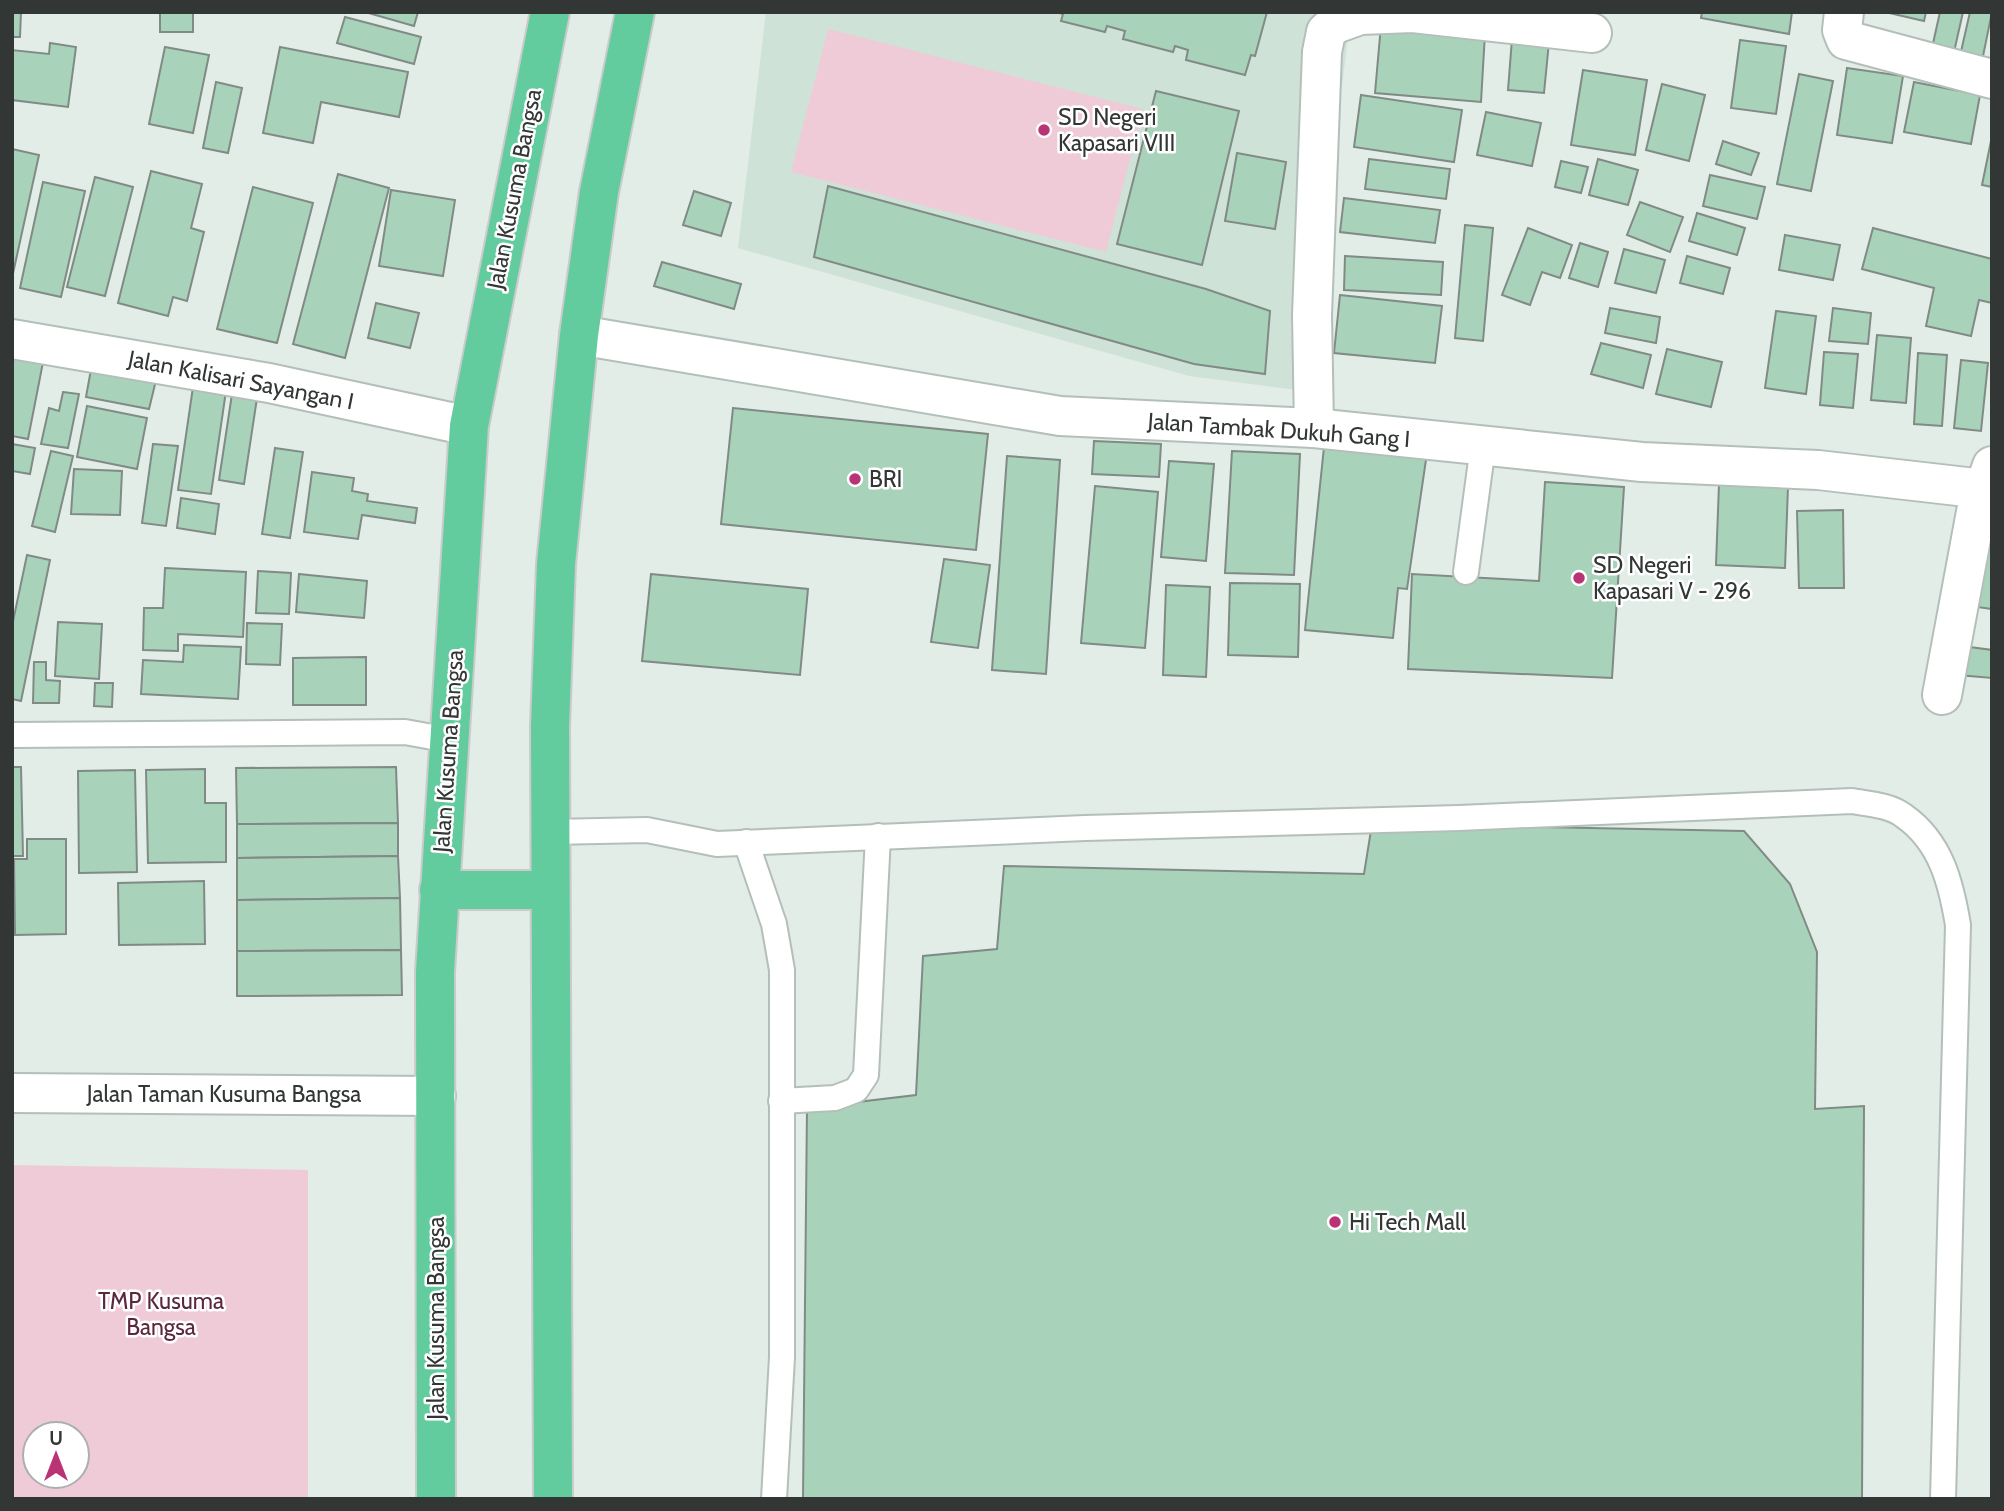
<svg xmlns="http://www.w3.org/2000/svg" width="2004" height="1511" viewBox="0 0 2004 1511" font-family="Cabin,sans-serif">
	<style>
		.built { fill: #cfe2d7 }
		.green { fill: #efcbd8; fill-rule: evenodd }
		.building { fill: #a9d2bb; stroke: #818b85; stroke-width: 2 }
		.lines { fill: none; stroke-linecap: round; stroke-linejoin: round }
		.service-casing { stroke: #b4bfb9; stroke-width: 28 }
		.minor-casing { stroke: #b4bfb9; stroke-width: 42 }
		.trunk-casing { stroke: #cacbca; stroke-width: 42 }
		.service { stroke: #fff; stroke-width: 24 }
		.minor { stroke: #fff; stroke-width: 38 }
		.trunk { stroke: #62cc9e; stroke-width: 38 }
		.poi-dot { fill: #b93375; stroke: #fff; stroke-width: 2.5 }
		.labels { text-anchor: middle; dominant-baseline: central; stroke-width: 5; stroke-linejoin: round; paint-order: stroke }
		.poi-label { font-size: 23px; fill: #323634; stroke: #fff; text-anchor: start }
		.street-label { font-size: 23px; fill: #323634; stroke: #fff }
		.park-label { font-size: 23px; fill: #5c273e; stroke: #fff }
	</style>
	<rect width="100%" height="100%" fill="#e1ede6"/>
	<path class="built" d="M766,12H1351L1305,391L1189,376L738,248Z"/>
	<g class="green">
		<path d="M828,29L1143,109L1106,252L791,172Z"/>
		<path d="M12,1165L308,1170V1499H12ZM35,1434H77V1476H35Z"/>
	</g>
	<g class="building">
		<path d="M12,12H21L20,37H12Z"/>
		<rect x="160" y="12" width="33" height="20"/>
		<path d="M365,12H418L414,26Z"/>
		<path d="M1056,12H1267L1255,56L1251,55L1245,75L1186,60L1188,50L1175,46L1173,52L1123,39L1125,31L1107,26L1105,32L1061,21L1063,14Z"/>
		<path d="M1702,12H1792L1789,34L1701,18Z"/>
		<path d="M1885,12H1926L1924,21Z"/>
		<path d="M1940,12H1963L1954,52L1932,48Z"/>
		<path d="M1970,12H1992L1982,61L1960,56Z"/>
		<path d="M345,17L421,37L414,64L337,43Z"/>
		<path d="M1381,25L1485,33L1481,102L1375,93Z"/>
		<path d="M1512,39L1549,42L1544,93L1508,90Z"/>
		<path d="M1740,40L1786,46L1776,114L1731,108Z"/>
		<path d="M50,43L76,47L68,107L12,100V50L49,54Z"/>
		<path d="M165,47L209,55L193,133L149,124Z"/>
		<path d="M280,47L408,72L399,117L321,102L313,143L263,133Z"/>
		<path d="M1847,68L1903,76L1892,143L1837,135Z"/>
		<path d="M1583,70L1647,80L1635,155L1571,145Z"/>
		<path d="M1799,74L1833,81L1811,191L1777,184Z"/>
		<path d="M216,82L242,88L228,153L203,148Z"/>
		<path d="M1914,82L1980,95L1971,144L1904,132Z"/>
		<path d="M1662,84L1705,95L1689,161L1646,150Z"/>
		<path d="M1156,91L1239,111L1202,265L1117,244Z"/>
		<path d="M1361,95L1462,110L1454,162L1354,147Z"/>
		<path d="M1486,112L1541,123L1532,166L1477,155Z"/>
		<path d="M1992,136V187L1982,185Z"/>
		<path d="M1723,141L1759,153L1751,175L1716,164Z"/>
		<path d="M12,149L39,155L12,278Z"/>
		<path d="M1237,153L1286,162L1275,229L1225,221Z"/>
		<path d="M1369,159L1450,169L1446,199L1365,189Z"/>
		<path d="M1598,159L1638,170L1628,205L1589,195Z"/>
		<path d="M1561,161L1588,167L1581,193L1555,187Z"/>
		<path d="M151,171L202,184L191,228L204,232L187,301L173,297L168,316L118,303Z"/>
		<path d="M338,174L389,188L345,358L293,344Z"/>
		<path d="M1710,175L1765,187L1757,219L1703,206Z"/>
		<path d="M95,177L133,187L105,296L67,287Z"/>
		<path d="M43,182L85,191L61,297L20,288Z"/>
		<path d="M828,186L1206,289L1270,311L1265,374L1194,364L814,257Z"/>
		<path d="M253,187L313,203L277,343L217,329Z"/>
		<path d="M391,190L455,200L443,276L379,266Z"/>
		<path d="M694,191L731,203L721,236L683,225Z"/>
		<path d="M1344,198L1440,210L1435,243L1340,232Z"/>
		<path d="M1640,202L1683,217L1670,252L1627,235Z"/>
		<path d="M1697,213L1745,228L1737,255L1689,241Z"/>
		<path d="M1465,225L1493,228L1483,341L1455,338Z"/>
		<path d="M1528,228L1572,245L1560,278L1542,272L1530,305L1502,295Z"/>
		<path d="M1873,228L1992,259V303L1979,300L1971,336L1926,326L1934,288L1862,269Z"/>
		<path d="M1785,235L1840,245L1833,280L1779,270Z"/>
		<path d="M1580,243L1608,252L1598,287L1569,278Z"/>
		<path d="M1624,249L1665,260L1656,293L1615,283Z"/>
		<path d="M1345,256L1443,262L1441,295L1344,290Z"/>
		<path d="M1687,256L1730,268L1723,294L1680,283Z"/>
		<path d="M662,262L741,284L734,309L654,286Z"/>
		<path d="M1340,295L1442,306L1435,363L1334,353Z"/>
		<path d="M376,303L419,313L410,348L368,338Z"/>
		<path d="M1610,308L1660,317L1656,343L1605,333Z"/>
		<path d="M1833,308L1871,313L1868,344L1829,341Z"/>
		<path d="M1776,311L1816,316L1806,394L1765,388Z"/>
		<path d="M1877,335L1911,338L1906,403L1871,400Z"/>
		<path d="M1601,343L1651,355L1643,388L1591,374Z"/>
		<path d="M16,345L45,352L28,439L12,436V364Z"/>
		<path d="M1667,349L1722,362L1711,407L1656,394Z"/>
		<path d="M1824,352L1858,354L1853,408L1820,405Z"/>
		<path d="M1918,353L1947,355L1942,426L1914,424Z"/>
		<path d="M1961,360L1988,363L1981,431L1954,428Z"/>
		<path d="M92,364L157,376L149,409L86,397Z"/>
		<path d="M194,380L227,384L211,494L178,490Z"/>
		<path d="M63,392L79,394L68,448L41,444L49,408L59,411Z"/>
		<path d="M232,394L257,398L244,484L219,480Z"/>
		<path d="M87,406L147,418L137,469L77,457Z"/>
		<path d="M733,408L988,434L976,550L721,524Z"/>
		<path d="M1094,441L1161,444L1159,477L1092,474Z"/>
		<path d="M12,444L35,448L30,474L12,471Z"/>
		<path d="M153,444L178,446L166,526L142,523Z"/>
		<path d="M1324,447L1427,453L1407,589L1398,588L1393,638L1305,630Z"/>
		<path d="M275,448L303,452L290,538L262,534Z"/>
		<path d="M51,451L73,456L55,532L32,526Z"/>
		<path d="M1232,451L1300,454L1294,575L1225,573Z"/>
		<path d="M1007,456L1060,460L1046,674L992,670Z"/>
		<path d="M1169,461L1214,464L1206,561L1161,557Z"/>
		<path d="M74,469L122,471L120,515L71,514Z"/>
		<path d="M312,472L354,478L352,491L368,494L367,501L417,508L415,523L362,515L358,539L304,532Z"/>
		<path d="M1545,482L1624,487L1612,678L1408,669L1412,574L1539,581Z"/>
		<path d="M1719,484L1788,487L1785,568L1716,565Z"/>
		<path d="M1095,486L1158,492L1145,648L1081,643Z"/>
		<path d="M181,498L219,504L215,534L177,528Z"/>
		<path d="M1843,510L1844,588H1799L1797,511Z"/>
		<path d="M1986,542H1992V609L1977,607Z"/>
		<path d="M27,555L50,560L21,701L12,699V626Z"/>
		<path d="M944,559L990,565L978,648L931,642Z"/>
		<path d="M165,568L246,572L243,637L178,634V651L143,650L144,608H163Z"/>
		<path d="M258,571L291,573L289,614L256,613Z"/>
		<path d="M299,574L367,581L364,618L296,612Z"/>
		<path d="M651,574L808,589L800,675L642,661Z"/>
		<path d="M1230,583L1300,584L1298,657L1228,655Z"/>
		<path d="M1166,585L1210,587L1206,677L1163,675Z"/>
		<path d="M58,622L102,624L99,679L55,676Z"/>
		<path d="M247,623L282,624L280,665L246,664Z"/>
		<path d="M184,645L241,647L238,699L141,694L143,660L183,662Z"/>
		<path d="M1962,646L1992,650V678L1958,675Z"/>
		<path d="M366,657V705H293V658Z"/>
		<path d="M34,662H46V680L60,681L59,703H33Z"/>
		<path d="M95,683H113L112,707L94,706Z"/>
		<path d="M12,767H21L23,856H12Z"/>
		<path d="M396,767L398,823L237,824L236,768Z"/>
		<path d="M205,769V803H226V862L148,863L146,770Z"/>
		<path d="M135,770L137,872L79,873L78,771Z"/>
		<path d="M398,823V856L237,858V824Z"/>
		<path d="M1372,824L1744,831L1790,884L1817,952L1815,1109L1864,1106L1862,1499H803L807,1108L916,1095L923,956L997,949L1004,866L1364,874Z"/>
		<path d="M27,839H66V934L15,935L14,859H27Z"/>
		<path d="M398,856L400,898L237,900V858Z"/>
		<path d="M204,881L205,944L119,945L118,883Z"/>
		<path d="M400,898L401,950L237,951V900Z"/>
		<path d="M401,950L402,995L237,996V951Z"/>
	</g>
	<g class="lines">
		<g class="service-casing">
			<g id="service">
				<path d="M1466,572L1483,446"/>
				<path d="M12,735L405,732L449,740"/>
				<path d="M551,832L647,830L717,844L1085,828L1459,818L1852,801C1869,804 1890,805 1904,816C1941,842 1951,883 1958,925L1943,1499"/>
				<path d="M746,842L774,924L782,970V1357L774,1499"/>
				<path d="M781,1101L835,1098L856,1090L866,1075L878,836"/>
			</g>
		</g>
		<g class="minor-casing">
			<g id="minor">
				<path d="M1844,12L1842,30L1846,40L1992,79"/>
				<path d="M579,335L1060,416L1314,428L1642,462L1818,470L1984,489"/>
				<path d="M12,339L269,383L469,426"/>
				<path d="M1314,428L1312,315L1322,52L1326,32L1335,24L1360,15L1413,13L1592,33"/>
				<path d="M1942,695L1976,512L1992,466"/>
				<path d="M12,1093L436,1096"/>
			</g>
		</g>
		<g class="trunk-casing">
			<g id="trunk">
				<path d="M439,890H550"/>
				<path d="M436,1499L435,972L469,426L550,12"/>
				<path d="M553,1499L550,726L556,564L579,335L599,192L635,12"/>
			</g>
		</g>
		<use href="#service" class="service"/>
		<use href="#minor" class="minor"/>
		<use href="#trunk" class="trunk"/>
	</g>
	<g class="poi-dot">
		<circle cx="1044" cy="130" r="7"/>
		<circle cx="855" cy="479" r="7"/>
		<circle cx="1579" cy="578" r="7"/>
		<circle cx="1335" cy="1222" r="7"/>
	</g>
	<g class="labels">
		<g class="poi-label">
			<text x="1058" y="117">SD Negeri<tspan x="1058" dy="26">Kapasari VIII</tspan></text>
			<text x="869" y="479">BRI</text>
			<text x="1593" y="565">SD Negeri<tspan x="1593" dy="26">Kapasari V - 296</tspan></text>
			<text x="1349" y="1222">Hi Tech Mall</text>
		</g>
		<g class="street-label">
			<text transform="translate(514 189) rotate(-79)">Jalan Kusuma Bangsa</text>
			<text transform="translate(241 380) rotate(11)">Jalan Kalisari Sayangan I</text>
			<text transform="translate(1279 430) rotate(4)">Jalan Tambak Dukuh Gang I</text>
			<text transform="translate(448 751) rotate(-86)">Jalan Kusuma Bangsa</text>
			<text x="224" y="1094">Jalan Taman Kusuma Bangsa</text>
			<text transform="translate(436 1318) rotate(-90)">Jalan Kusuma Bangsa</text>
		</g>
		<g class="park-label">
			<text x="161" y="1301">TMP Kusuma<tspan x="161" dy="26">Bangsa</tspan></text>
		</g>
	</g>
	<rect width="2004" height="1511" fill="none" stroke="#323634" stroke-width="28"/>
	<g transform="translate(56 1455)"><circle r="33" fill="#ffffff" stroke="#adafae" stroke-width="2"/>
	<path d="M0-5L12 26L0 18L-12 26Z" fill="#b93375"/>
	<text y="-10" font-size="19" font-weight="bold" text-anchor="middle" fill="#323634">U</text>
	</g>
</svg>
